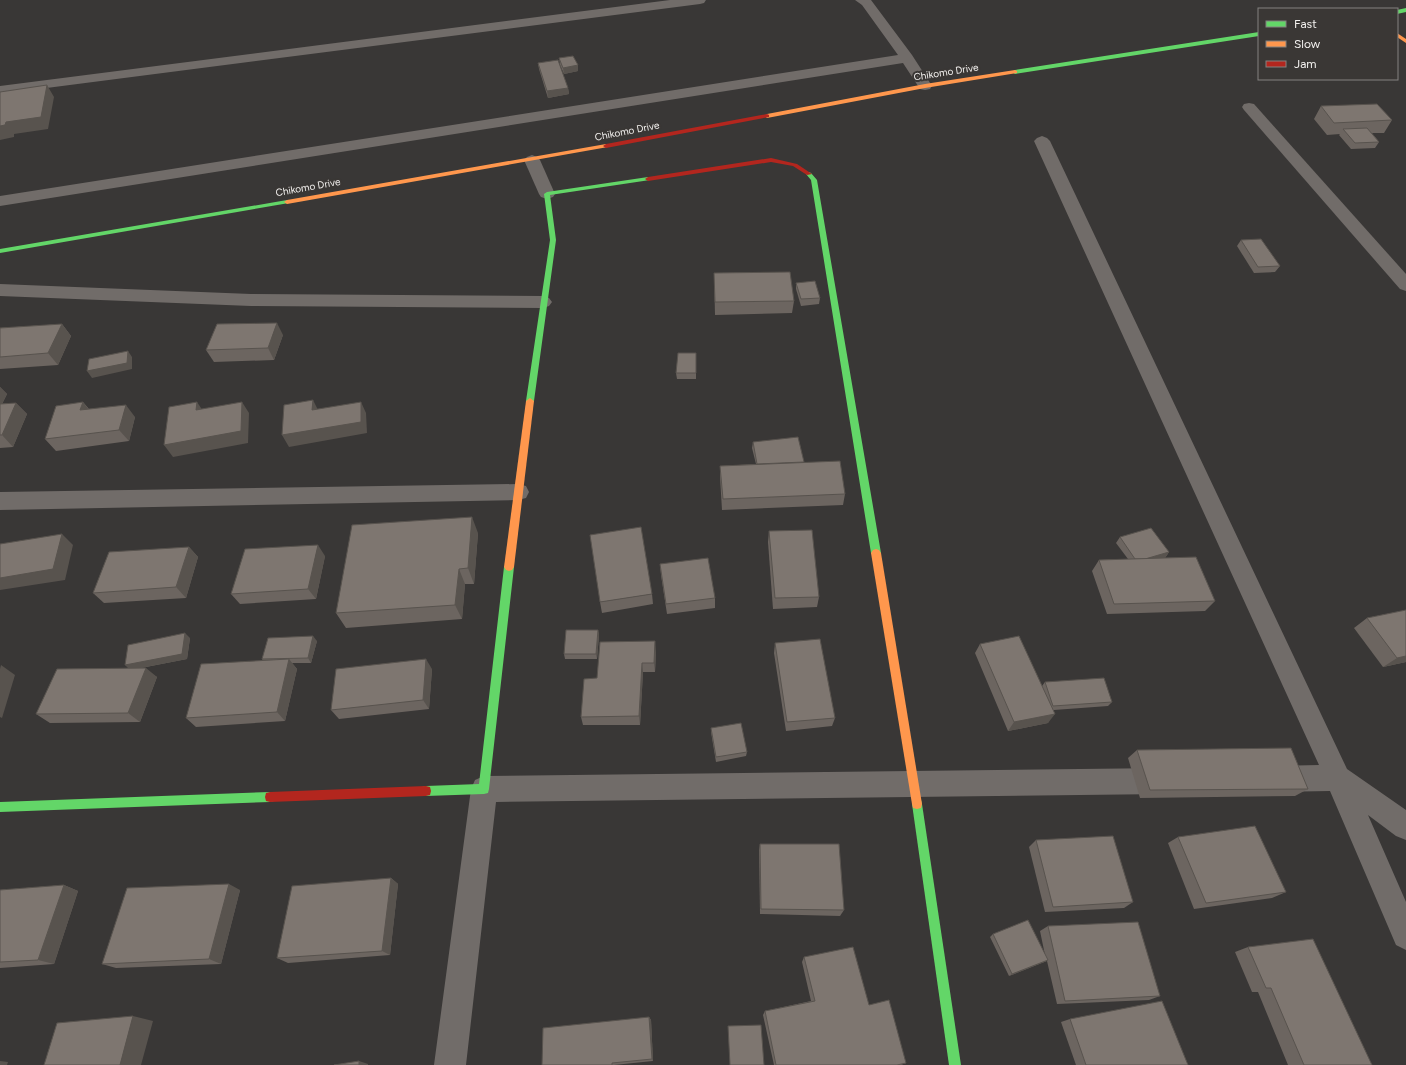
<svg xmlns="http://www.w3.org/2000/svg" width="1406" height="1065" viewBox="0 0 1406 1065" font-family="Figtree,sans-serif">
	<style>
		.lines { fill: none; stroke-linecap: round; stroke-linejoin: round }
		.street { fill: #716c69; fill-rule: evenodd }
		.fast { fill: #63d668; fill-rule: evenodd }
		.slow { fill: #ff974d; fill-rule: evenodd }
		.jam { fill: #b3261e; fill-rule: evenodd }
		.wall { fill: #6c6560 }
		.shaded-wall { fill: #58534e }
		.building { fill: #7e7670; stroke: #58534e }
		.labels { text-anchor: middle; dominant-baseline: central; stroke-width: 4; stroke-linejoin: round; paint-order: stroke }
		.far-street-label { font-size: 10px; fill: #f4f2f0; stroke: #3a3735 }
	</style>
	<rect width="100%" height="100%" fill="#393736"/>
	<g class="lines">
		<g class="street">
			<path d="M670,0H706L704,3L700,4L0,94V86Z"/>
			<path d="M855,0H871L912,55L932,86L930,89L925,90L920,89L903,63L0,206V196L898,55L862,5Z"/>
			<path d="M1249,103L1254,104L1406,274V291L1400,289L1244,110L1242,107L1244,104Z"/>
			<path d="M1042,136L1047,138L1050,141L1347,769L1406,810V840L1396,836L1368,815L1406,902V950L1396,945L1330,791L1273,792L1264,788L1260,779L1264,770L1273,766L1319,765L1034,141L1037,138Z"/>
			<path d="M532,155L537,157L540,160L555,194L553,197L547,199L541,197L539,194L524,160L527,157Z"/>
			<path d="M0,284L251,294L543,296L549,298L552,302L549,306L543,308L251,306L0,296Z"/>
			<path d="M518,484L526,486L529,492L526,498L518,500L0,510V492Z"/>
			<path d="M1165,768L1174,772L1178,781L1174,790L1165,794L496,802L466,1065H434L471,789L475,780L484,776Z"/>
		</g>
		<g class="fast">
			<path d="M1406,8V12L1397,14V10Z"/>
			<path d="M1259,32V36L1015,74L1012,72L1015,70Z"/>
			<path d="M809,172L811,173L817,180L881,553L879,556H873L871,553L811,180L806,174Z"/>
			<path d="M648,177L651,179L650,180L550,195L556,240L534,401L530,404L527,403L526,401L550,240L544,194L547,192Z"/>
			<path d="M287,200L289,201V203L0,253V249Z"/>
			<path d="M509,563L512,564L514,567L489,789L488,793L484,794L426,796L422,795L421,791L422,787L426,786L479,784L504,567L506,564Z"/>
			<path d="M270,792L274,793L275,797L274,801L270,802L0,812V802Z"/>
			<path d="M917,799L921,800L922,804L961,1065H949L912,804L913,800Z"/>
		</g>
		<g class="slow">
			<path d="M1397,33L1406,39V43L1397,37Z"/>
			<path d="M1015,70L1017,71V73L925,88L767,118L764,116L767,114L925,84Z"/>
			<path d="M606,144L608,145V147L287,204L284,202L287,200Z"/>
			<path d="M530,398L534,401L514,567L512,570L509,571L506,570L504,567L526,401Z"/>
			<path d="M876,549L879,550L881,553L922,804L921,808L917,809L913,808L912,804L871,553L873,550Z"/>
		</g>
		<g class="jam">
			<path d="M767,114L769,115V117L606,148L603,146L606,144Z"/>
			<path d="M771,158L797,164L812,174L807,175L793,166L771,162L648,181L645,179L648,177Z"/>
			<path d="M426,786L430,787L431,791L430,795L426,796L270,802L266,801L265,797L266,793L270,792Z"/>
		</g>
	</g>
	<g class="wall">
		<path d="M559,58L578,65V71L564,74L560,65Z"/>
		<path d="M538,63L568,88L569,94L548,98L539,69Z"/>
		<path d="M1321,106L1392,120L1384,133H1372L1379,142L1375,148L1351,149L1339,135L1340,134L1327,135L1314,119Z"/>
		<path d="M1241,240L1280,266L1275,272L1254,273L1237,246Z"/>
		<path d="M714,273L794,301L792,313L715,315Z"/>
		<path d="M796,283L820,298L819,304L801,306L796,289Z"/>
		<path d="M62,324L71,336L58,365L0,369V328Z"/>
		<path d="M283,335L274,360L214,362L206,350Z"/>
		<path d="M696,353V379H677L676,373Z"/>
		<path d="M0,387L7,394L2,404L16,403L27,414L13,447L0,448Z"/>
		<path d="M83,402L89,409L135,417L129,441L56,451L45,439Z"/>
		<path d="M753,442L804,463L845,494L843,505L722,510L720,477V466L756,464L752,448Z"/>
		<path d="M769,531L819,597L817,607L773,609L768,542Z"/>
		<path d="M478,533L474,584H465L462,619L346,628L336,613Z"/>
		<path d="M1120,537L1169,552L1165,558H1162L1215,601L1205,611L1107,614L1092,571L1099,560L1128,559L1116,543Z"/>
		<path d="M189,547L198,557L186,598L104,603L93,593Z"/>
		<path d="M325,556L316,599L240,604L231,594Z"/>
		<path d="M660,564L715,598V608L667,614L661,575Z"/>
		<path d="M652,594L653,604L602,613L600,602Z"/>
		<path d="M1406,610V662L1383,667L1354,628L1367,618Z"/>
		<path d="M598,630L599,635L597,659H565L564,654Z"/>
		<path d="M190,638L187,659L141,668L157,677L140,722L50,723L36,714L128,668Z"/>
		<path d="M317,641L311,663H292L297,669L285,721L196,727L186,718L263,661L262,659Z"/>
		<path d="M775,643L835,718L832,726L786,731L774,653Z"/>
		<path d="M980,644L1042,686L1045,682L1112,702L1108,706L1054,710L1048,723L1008,731L975,653Z"/>
		<path d="M656,651L655,672H643L640,725H583L581,717L597,678Z"/>
		<path d="M432,669L429,709L339,719L331,710Z"/>
		<path d="M711,728L747,752L746,756L716,762L711,732Z"/>
		<path d="M1137,750L1308,789L1295,796L1140,798L1128,758Z"/>
		<path d="M1178,837L1286,892L1272,898L1194,909L1168,843Z"/>
		<path d="M1036,840L1133,902L1124,908L1045,912L1029,847Z"/>
		<path d="M760,844L844,910L840,916L760,914L759,850Z"/>
		<path d="M391,878L398,884L390,955L288,963L277,958Z"/>
		<path d="M64,885L78,891L54,964L0,968V890Z"/>
		<path d="M240,890L221,964L116,968L102,964Z"/>
		<path d="M1048,926L1160,996L1149,1000L1057,1004L1047,961L1009,976L990,937L993,934L1045,955L1040,931Z"/>
		<path d="M1248,947L1372,1065H1288L1258,992H1252L1235,952Z"/>
		<path d="M804,957L869,1005L906,1063L901,1065H774L763,1015L765,1011L811,1001L802,962Z"/>
		<path d="M649,1017L651,1020L653,1061L614,1065H542Z"/>
		<path d="M1070,1019L1188,1065H1076L1061,1022Z"/>
	</g>
	<g class="shaded-wall">
		<path d="M578,65V71L564,74L563,68Z"/>
		<path d="M47,85L54,97L48,129L14,134V137L0,140V126L6,122Z"/>
		<path d="M568,88L569,94L548,98L547,91Z"/>
		<path d="M277,323L283,335L274,360L268,348Z"/>
		<path d="M62,324L71,336L58,365L48,353Z"/>
		<path d="M128,351L132,357V369L92,378L87,371Z"/>
		<path d="M0,387L7,394L0,408Z"/>
		<path d="M313,400L319,412L312,410Z"/>
		<path d="M83,402L92,414L80,410Z"/>
		<path d="M197,402L205,414L196,410Z"/>
		<path d="M242,402L249,413L248,443L173,457L164,445Z"/>
		<path d="M361,402L366,413L367,433L289,447L282,435Z"/>
		<path d="M16,403L27,414L13,447L2,435Z"/>
		<path d="M126,405L135,417L129,441L119,430Z"/>
		<path d="M472,517L478,533L474,584L468,568Z"/>
		<path d="M62,534L73,545L65,580L0,590V578Z"/>
		<path d="M318,545L325,556L316,599L308,589Z"/>
		<path d="M189,547L198,557L186,598L176,587Z"/>
		<path d="M1169,552L1165,558L1133,567L1137,561Z"/>
		<path d="M459,569L465,584L462,619L455,605Z"/>
		<path d="M598,630L599,635L597,659L596,654Z"/>
		<path d="M185,633L190,638L187,659L130,670L125,665Z"/>
		<path d="M313,636L317,641L311,663L308,658Z"/>
		<path d="M655,641L656,651L655,672L654,663Z"/>
		<path d="M1406,656V662L1383,667L1397,658Z"/>
		<path d="M289,659L297,669L285,721L277,712Z"/>
		<path d="M426,659L432,669L429,709L423,700Z"/>
		<path d="M642,663L643,672L640,725L639,716Z"/>
		<path d="M1,665L15,675L2,718L0,717V669Z"/>
		<path d="M146,668L157,677L140,722L128,713Z"/>
		<path d="M1055,714L1048,723L1008,731L1014,722Z"/>
		<path d="M391,878L398,884L390,955L382,951Z"/>
		<path d="M229,884L240,890L221,964L209,959Z"/>
		<path d="M64,885L78,891L54,964L38,960Z"/>
		<path d="M1048,960L1044,962L1009,976L1012,974Z"/>
		<path d="M133,1016L153,1021L141,1065H120Z"/>
		<path d="M649,1017L651,1020L653,1061L652,1059Z"/>
		<path d="M0,1061L8,1062L7,1065H0Z"/>
		<path d="M359,1061L368,1064V1065H359Z"/>
	</g>
	<g class="building">
		<path d="M573,56L578,65L563,68L559,58Z"/>
		<path d="M558,60L568,88L547,91L538,63Z"/>
		<path d="M47,85L41,117L6,122L5,125L0,126V92Z"/>
		<path d="M1377,104L1392,120L1334,123L1321,106Z"/>
		<path d="M1367,128L1379,142L1355,143L1343,129Z"/>
		<path d="M1261,239L1280,266L1258,267L1241,240Z"/>
		<path d="M790,272L794,301L715,302L714,273Z"/>
		<path d="M815,281L820,298L801,299L796,283Z"/>
		<path d="M277,323L268,348L206,350L217,324Z"/>
		<path d="M62,324L48,353L0,357V328Z"/>
		<path d="M128,351L127,363L87,371L89,359Z"/>
		<path d="M678,353H696V373H676Z"/>
		<path d="M313,400L312,410L361,402V422L282,435L284,405Z"/>
		<path d="M83,402L80,410L126,405L119,430L45,439L56,406Z"/>
		<path d="M197,402L196,410L242,402L241,431L164,445L169,407Z"/>
		<path d="M16,403L2,435H0V404Z"/>
		<path d="M798,437L804,462L757,464L753,442Z"/>
		<path d="M840,461L845,494L723,499L720,466Z"/>
		<path d="M472,517L468,568L459,569L455,605L336,613L352,525Z"/>
		<path d="M641,527L652,594L600,602L590,535Z"/>
		<path d="M1151,528L1169,552L1145,559H1135L1120,537Z"/>
		<path d="M812,530L819,597L775,598L769,531Z"/>
		<path d="M62,534L53,569L0,578V544Z"/>
		<path d="M318,545L308,589L231,594L245,549Z"/>
		<path d="M189,547L176,587L93,593L109,552Z"/>
		<path d="M1196,557L1215,601L1114,604L1099,560Z"/>
		<path d="M708,558L715,598L666,604L660,564Z"/>
		<path d="M1406,610V656L1397,658L1367,618Z"/>
		<path d="M566,630H598L596,654H564Z"/>
		<path d="M185,633L182,654L125,665L128,645Z"/>
		<path d="M313,636L308,658L262,659L268,638Z"/>
		<path d="M1019,636L1055,714L1014,722L980,644Z"/>
		<path d="M820,639L835,718L787,722L775,643Z"/>
		<path d="M655,641L654,663H642L639,716L581,717L584,679L597,678L600,642Z"/>
		<path d="M289,659L277,712L186,718L201,664Z"/>
		<path d="M426,659L423,700L331,710L336,669Z"/>
		<path d="M146,668L128,713L36,714L57,669Z"/>
		<path d="M1104,678L1112,702L1053,706L1045,682Z"/>
		<path d="M741,723L747,752L716,757L711,728Z"/>
		<path d="M1291,748L1308,789L1150,790L1137,750Z"/>
		<path d="M1255,826L1286,892L1206,903L1178,837Z"/>
		<path d="M1113,836L1133,902L1053,907L1036,840Z"/>
		<path d="M760,844H839L844,910L761,909Z"/>
		<path d="M391,878L382,951L277,958L292,886Z"/>
		<path d="M229,884L209,959L102,964L127,888Z"/>
		<path d="M64,885L38,960L0,962V890Z"/>
		<path d="M1028,920L1048,960L1012,974L993,934Z"/>
		<path d="M1138,922L1160,996L1065,1001L1048,926Z"/>
		<path d="M1313,939L1372,1065H1304L1271,988H1266L1248,947Z"/>
		<path d="M853,947L869,1005L889,1000L906,1063L897,1065H776L765,1011L815,1001L804,957Z"/>
		<path d="M1162,1001L1188,1065H1086L1070,1019Z"/>
		<path d="M133,1016L120,1065H44L57,1023Z"/>
		<path d="M649,1017L652,1059L612,1063V1065H542L543,1028Z"/>
		<path d="M761,1025L764,1065H730L728,1026Z"/>
		<path d="M359,1061V1065H334Z"/>
	</g>
	<g class="labels">
		<g class="far-street-label">
			<text transform="translate(946 72) rotate(-9)">Chikomo Drive</text>
			<text transform="translate(627 131) rotate(-11)">Chikomo Drive</text>
			<text transform="translate(308 187) rotate(-10)">Chikomo Drive</text>
		</g>
	</g>
	<rect x="1258" y="8" width="140" height="72" fill="#3a3735" stroke="#848280"/>
	<rect x="1266" y="21" width="20" height="6" fill="#63d668" stroke="#848280"/>
	<text x="1294" y="28" font-size="12" fill="#f4f2f0">Fast</text>
	<rect x="1266" y="41" width="20" height="6" fill="#ff974d" stroke="#848280"/>
	<text x="1294" y="48" font-size="12" fill="#f4f2f0">Slow</text>
	<rect x="1266" y="61" width="20" height="6" fill="#b3261e" stroke="#848280"/>
	<text x="1294" y="68" font-size="12" fill="#f4f2f0">Jam</text>
</svg>
